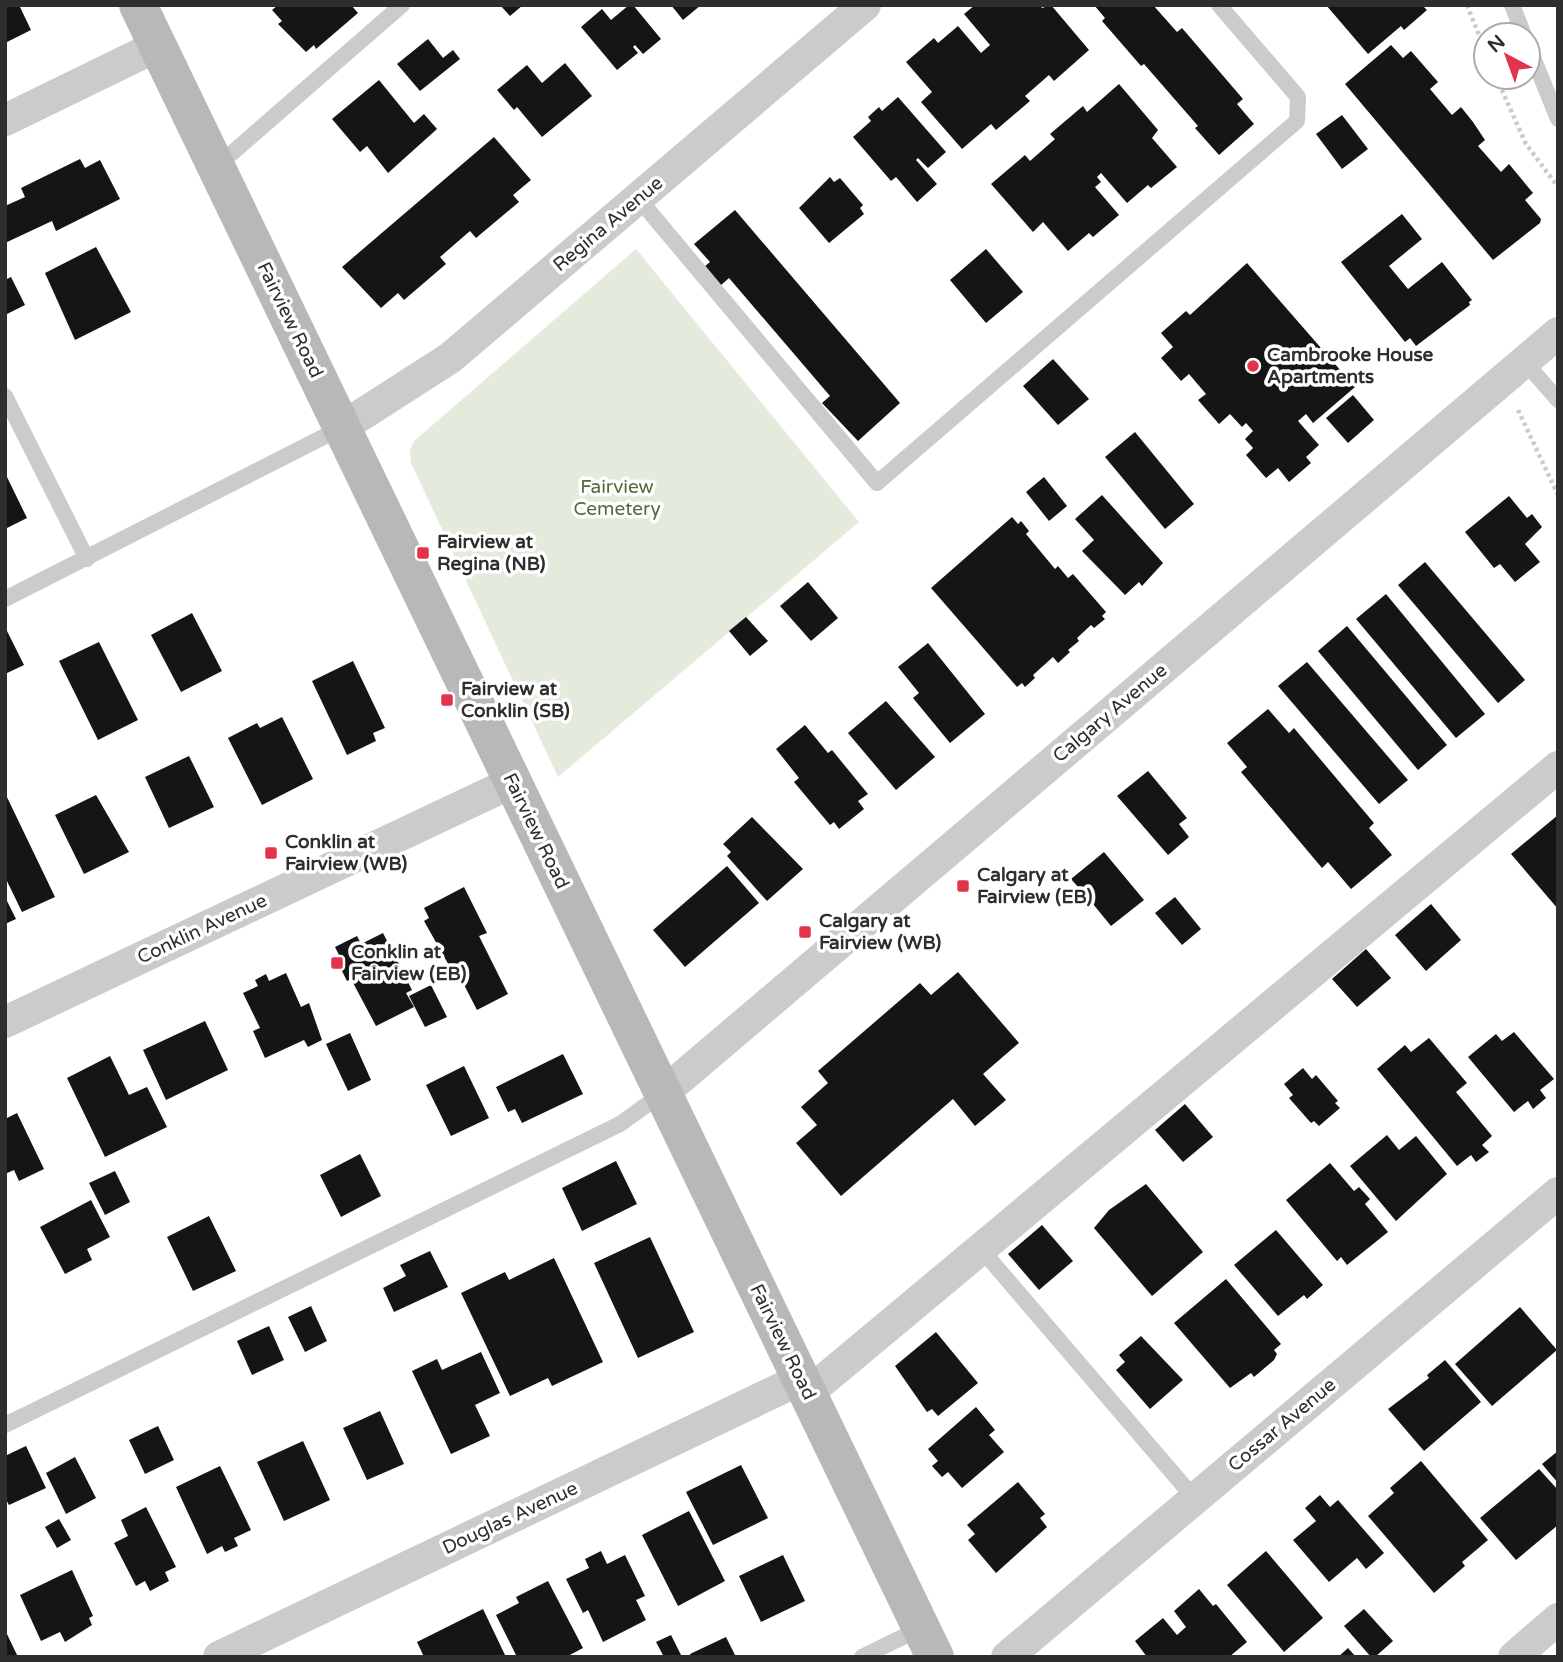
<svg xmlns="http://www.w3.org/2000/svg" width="1563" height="1662" viewBox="0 0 1563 1662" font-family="'Varela Round',sans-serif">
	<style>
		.green { fill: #e5ebdc }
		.building { fill: #151515 }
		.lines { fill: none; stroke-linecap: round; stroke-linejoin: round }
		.path { stroke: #cbcbcb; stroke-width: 4.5; stroke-dasharray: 3.5 3.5; stroke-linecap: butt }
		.lane { stroke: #cbcbcb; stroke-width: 16 }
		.street { stroke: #cbcbcb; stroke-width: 32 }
		.secondary { stroke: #b8b8b8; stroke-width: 38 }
		.poi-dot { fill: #e2334b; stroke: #fff; stroke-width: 2.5 }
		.labels { text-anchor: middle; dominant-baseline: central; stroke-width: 7; stroke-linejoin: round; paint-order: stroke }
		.street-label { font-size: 19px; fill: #2e2e2e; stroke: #fff }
		.poi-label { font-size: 19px; font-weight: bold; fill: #2e2e2e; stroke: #fff; text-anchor: start }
		.park-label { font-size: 19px; fill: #54693c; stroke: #fff }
	</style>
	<rect width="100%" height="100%" fill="#fff"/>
	<path class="green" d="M636,249L859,522L558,777L411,463L410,450L414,441Z"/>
	<g class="building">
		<path d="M5,5H19L31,30L5,43Z"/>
		<path d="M278,5H351L358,13L316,49L314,45L306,52L278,24L282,21L272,10Z"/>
		<path d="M500,5H523L510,16Z"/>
		<path d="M629,5H633L661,39L643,54L635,45L633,47L638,53L617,70L581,27L602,9L611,20Z"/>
		<path d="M671,5H701L683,20Z"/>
		<path d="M975,5H1040L1042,8L1051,5L1089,50L1054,81L1049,75L1025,96L1030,101L996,130L991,124L962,149L921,102L932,92L906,62L934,38L938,43L958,26L981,53L990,45L964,14Z"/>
		<path d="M1094,5H1153L1177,32L1182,28L1243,99L1237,104L1254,124L1219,155L1195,128L1198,126L1144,64L1141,66L1102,21L1105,18Z"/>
		<path d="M1326,5H1422L1427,10L1404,30L1401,26L1368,54Z"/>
		<path d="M428,39L443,58L453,50L460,59L420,91L397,64Z"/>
		<path d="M1391,45L1403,58L1411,51L1438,82L1430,89L1452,115L1461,107L1473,122L1485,140L1478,146L1501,172L1509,164L1533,193L1525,200L1541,219L1540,223L1493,260L1345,84Z"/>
		<path d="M565,63L592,96L542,137L517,107L514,110L497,90L527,65L542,83Z"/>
		<path d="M379,80L414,123L424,114L437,129L388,173L367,146L360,152L332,119Z"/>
		<path d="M1119,84L1158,130L1152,138L1177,167L1151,188L1148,185L1127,203L1101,173L1097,177L1101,182L1095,187L1119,215L1093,237L1089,233L1068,251L1043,222L1033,232L991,184L1025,155L1030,161L1055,139L1050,134L1083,106L1087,112Z"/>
		<path d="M898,97L946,152L928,168L918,158L916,160L937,184L917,202L896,177L891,181L853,137L871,121L868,117L879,107L882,111Z"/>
		<path d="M1342,115L1368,149L1342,169L1316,134Z"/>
		<path d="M494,137L531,180L513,195L519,202L476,238L470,231L440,257L446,264L404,300L398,293L381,308L342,267Z"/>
		<path d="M80,159L85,168L100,160L120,199L56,231L52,221L5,243V206L25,197L21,188Z"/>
		<path d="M830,177L834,182L840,178L863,205L860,208L864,214L829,243L799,208Z"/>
		<path d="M735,210L900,403L858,441L822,403L830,396L729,278L720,286L704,267L710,262L694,244Z"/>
		<path d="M1402,214L1422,239L1389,266L1408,289L1442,262L1472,300L1469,302L1470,305L1416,346L1410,338L1405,342L1341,262Z"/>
		<path d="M96,247L131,312L75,340L45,273Z"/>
		<path d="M986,249L1023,292L986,323L950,280Z"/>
		<path d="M1247,263L1355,387L1313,423L1306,414L1298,421L1319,445L1306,457L1311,463L1289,482L1278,468L1266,478L1246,455L1253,448L1245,439L1253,431L1246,423L1242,427L1230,414L1219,424L1198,400L1206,394L1189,374L1181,381L1161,358L1173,347L1161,333L1186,311L1190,315Z"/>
		<path d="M11,277L25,305L5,315V280Z"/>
		<path d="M1053,359L1089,399L1058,425L1023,386Z"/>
		<path d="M1353,395L1374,420L1348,443L1326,418Z"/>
		<path d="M1135,432L1194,504L1165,529L1105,457Z"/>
		<path d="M5,473L27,518L5,529Z"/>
		<path d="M1044,477L1067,506L1049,521L1026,492Z"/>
		<path d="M1102,495L1163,563L1142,586L1139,582L1125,595L1082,551L1094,540L1075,519Z"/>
		<path d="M1509,496L1527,518L1532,514L1542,527L1525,544L1540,562L1515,582L1500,564L1494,568L1465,532Z"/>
		<path d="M1012,517L1018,524L1021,521L1029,531L1026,534L1055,569L1058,566L1068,578L1073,574L1106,612L1102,616L1105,619L1094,628L1091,625L1077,638L1079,641L1068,650L1070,652L1058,663L1053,657L1033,675L1035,678L1025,687L1022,683L1017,687L931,588Z"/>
		<path d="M1425,562L1525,680L1498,703L1398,585Z"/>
		<path d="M808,582L838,618L811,641L780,606Z"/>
		<path d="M1386,594L1485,714L1456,738L1356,619Z"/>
		<path d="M192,613L222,671L181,692L151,635Z"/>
		<path d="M746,617L768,641L750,656L729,631Z"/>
		<path d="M1347,626L1447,745L1418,770L1318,651Z"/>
		<path d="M7,631L24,665L5,674V632Z"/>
		<path d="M99,642L138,720L98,740L59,661Z"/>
		<path d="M928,643L985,714L950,743L913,698L919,693L898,667Z"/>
		<path d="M353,661L385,728L373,733L376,741L347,755L312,681Z"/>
		<path d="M1307,662L1408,780L1379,804L1278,686Z"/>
		<path d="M886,701L935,757L896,790L848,733Z"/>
		<path d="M1268,709L1289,733L1294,728L1374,823L1369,828L1392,855L1351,889L1328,862L1322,868L1241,772L1247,767L1227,743Z"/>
		<path d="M282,717L313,779L262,805L228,738L257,723L260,728Z"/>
		<path d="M805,725L828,753L832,750L868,794L858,801L864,809L839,829L834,822L830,825L794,782L799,778L776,749Z"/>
		<path d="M189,756L214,807L169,828L145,777Z"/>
		<path d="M1148,771L1187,818L1179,824L1189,837L1168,855L1117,796Z"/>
		<path d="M5,793L55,897L22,912L5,877Z"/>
		<path d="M96,795L129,852L84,874L55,815Z"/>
		<path d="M1558,815V909L1511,854Z"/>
		<path d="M752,817L803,869L767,901L727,856L731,852L723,844Z"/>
		<path d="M1104,852L1144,900L1111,926L1093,904L1090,907L1082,898L1085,895L1071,879Z"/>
		<path d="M727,866L759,903L685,967L653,930Z"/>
		<path d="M464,887L487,933L479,936L508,994L477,1010L459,975L455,976L424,921L429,918L424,908Z"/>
		<path d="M5,897L16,919L5,924Z"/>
		<path d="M1175,897L1201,929L1182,945L1155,913Z"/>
		<path d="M1431,904L1461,940L1426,971L1395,935Z"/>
		<path d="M383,933L412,990L406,993L414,1007L376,1026L351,979L347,981L336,959L340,957L335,947L357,936L361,944Z"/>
		<path d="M1366,949L1391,978L1357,1007L1332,979Z"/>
		<path d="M958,972L1019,1043L983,1074L1006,1100L975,1126L953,1099L841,1196L796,1143L817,1125L801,1107L828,1083L818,1071L920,983L931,995Z"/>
		<path d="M286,973L301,1007L309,1003L322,1040L308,1047L304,1040L265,1058L253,1031L260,1028L243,993L258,986L255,980L266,974L269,981Z"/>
		<path d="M431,985L447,1017L425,1027L409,996Z"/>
		<path d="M205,1021L228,1070L166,1100L143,1050Z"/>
		<path d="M1514,1032L1554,1079L1540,1090L1546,1098L1533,1109L1528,1101L1514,1112L1468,1057L1496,1034L1502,1041Z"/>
		<path d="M350,1033L371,1080L348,1091L326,1044Z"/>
		<path d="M1429,1038L1467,1083L1456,1092L1492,1136L1482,1145L1489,1152L1476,1162L1471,1155L1457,1166L1377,1069L1405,1045L1411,1052Z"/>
		<path d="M563,1054L583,1094L522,1123L515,1109L508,1112L496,1087Z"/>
		<path d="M110,1056L129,1095L147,1087L167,1127L105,1157L67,1078Z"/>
		<path d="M464,1066L489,1118L451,1136L426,1085Z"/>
		<path d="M1303,1068L1312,1079L1316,1075L1338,1101L1335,1103L1340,1108L1319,1126L1314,1121L1311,1123L1289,1098L1293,1095L1284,1084Z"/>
		<path d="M1185,1104L1213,1137L1183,1162L1155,1130Z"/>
		<path d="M17,1113L44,1169L19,1181L14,1170L5,1174V1119Z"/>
		<path d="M1387,1135L1399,1150L1416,1136L1447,1174L1396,1221L1350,1166Z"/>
		<path d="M360,1154L381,1196L341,1217L320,1175Z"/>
		<path d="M616,1161L637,1204L582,1231L562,1188Z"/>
		<path d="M1330,1163L1354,1191L1359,1187L1370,1199L1365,1204L1388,1232L1347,1265L1341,1257L1337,1261L1286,1200Z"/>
		<path d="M115,1171L130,1202L105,1215L89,1183Z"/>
		<path d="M1146,1184L1203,1252L1152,1296L1094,1228L1109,1210Z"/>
		<path d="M91,1200L110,1237L87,1249L92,1260L65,1274L40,1227Z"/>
		<path d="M209,1216L236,1271L193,1291L167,1237Z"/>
		<path d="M1042,1225L1073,1261L1039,1290L1008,1254Z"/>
		<path d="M1276,1230L1323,1285L1307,1299L1304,1295L1278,1316L1234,1265Z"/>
		<path d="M650,1237L694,1332L638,1358L594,1263Z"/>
		<path d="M430,1251L448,1287L394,1312L383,1288L406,1276L400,1265Z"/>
		<path d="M554,1258L603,1362L552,1386L548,1378L510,1396L461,1293L505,1272L509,1280Z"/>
		<path d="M1226,1279L1281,1344L1274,1350L1277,1354L1274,1360L1254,1377L1251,1373L1230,1388L1174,1323Z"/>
		<path d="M311,1306L327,1341L305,1352L288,1317Z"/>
		<path d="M1520,1307L1557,1350L1492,1406L1455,1364Z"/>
		<path d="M269,1326L284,1360L252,1375L237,1341Z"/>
		<path d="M936,1332L978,1383L938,1416L932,1409L927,1412L895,1366Z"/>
		<path d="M1141,1336L1183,1380L1150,1409L1116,1370L1125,1362L1119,1355Z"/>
		<path d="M481,1352L500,1393L475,1405L490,1436L451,1454L412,1371L437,1359L442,1370Z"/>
		<path d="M1445,1360L1481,1402L1424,1451L1388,1409L1429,1378L1427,1375Z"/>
		<path d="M976,1407L995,1430L989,1435L1004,1452L962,1488L948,1472L942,1477L932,1466L938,1461L928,1449Z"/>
		<path d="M380,1411L404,1464L367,1480L343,1428Z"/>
		<path d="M158,1426L174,1460L145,1474L129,1440Z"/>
		<path d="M303,1441L330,1500L284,1521L257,1462Z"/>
		<path d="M26,1446L46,1488L9,1505L5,1498V1456Z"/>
		<path d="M1558,1451V1483L1542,1464Z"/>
		<path d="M75,1457L96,1498L66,1514L46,1473Z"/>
		<path d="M1421,1461L1488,1540L1462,1562L1465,1566L1434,1593L1368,1516L1394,1493L1390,1488Z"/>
		<path d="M741,1465L768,1518L713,1545L686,1492Z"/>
		<path d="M220,1466L251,1530L234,1538L238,1546L225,1552L222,1546L207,1554L176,1487Z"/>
		<path d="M1539,1469L1558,1490V1525L1516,1560L1480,1518Z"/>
		<path d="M1018,1482L1045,1514L1040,1518L1047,1527L996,1573L968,1540L975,1534L967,1525Z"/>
		<path d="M1320,1495L1330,1507L1338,1500L1384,1553L1366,1569L1357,1558L1329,1582L1293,1540L1316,1521L1305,1508Z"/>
		<path d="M146,1507L176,1567L165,1572L169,1581L150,1591L145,1581L136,1586L114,1543L128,1536L121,1520Z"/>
		<path d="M689,1511L725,1581L678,1606L642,1535Z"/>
		<path d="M59,1519L71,1540L57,1548L45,1527Z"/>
		<path d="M601,1551L607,1564L625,1555L645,1596L636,1600L646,1620L603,1642L588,1610L583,1613L566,1579L589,1568L585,1559Z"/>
		<path d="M1266,1551L1323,1618L1284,1652L1227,1585Z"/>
		<path d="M783,1555L805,1601L761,1622L739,1576Z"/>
		<path d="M72,1570L93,1616L89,1618L92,1625L65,1642L60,1632L41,1641L20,1595Z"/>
		<path d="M548,1581L583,1648L566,1657H517L496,1615L519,1603L516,1597Z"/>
		<path d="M1199,1589L1213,1606L1216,1604L1247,1642L1229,1657H1147L1135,1641L1163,1618L1177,1635L1186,1627L1174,1611Z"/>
		<path d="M483,1609L505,1655L424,1657L417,1642Z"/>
		<path d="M1364,1609L1393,1641L1375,1657H1371L1344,1626Z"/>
		<path d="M5,1630L18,1657H5Z"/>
		<path d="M671,1635L682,1657H664L656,1642Z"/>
		<path d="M726,1637L736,1657H691L690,1654Z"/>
		<path d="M1348,1648L1356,1657H1338Z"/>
	</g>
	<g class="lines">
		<g class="path">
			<path d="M1467,5L1486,53"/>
			<path d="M1496,77L1526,144L1558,187"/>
			<path d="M1518,410L1558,495"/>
		</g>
		<g class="lane">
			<path d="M1512,5L1524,35"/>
			<path d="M1528,45L1558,119"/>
			<path d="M216,167L402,5"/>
			<path d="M638,198L877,483L1297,121L1298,97L1219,5"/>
			<path d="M1524,361L1558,400"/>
			<path d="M5,396L87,559"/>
			<path d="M5,599L341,428"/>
			<path d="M981,1249L1195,1499"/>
			<path d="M5,1425L620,1124L663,1093"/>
			<path d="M862,1657L921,1628"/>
		</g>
		<g class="street">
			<path d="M5,120L157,46"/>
			<path d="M341,428L450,358L865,5"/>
			<path d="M5,1022L513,782"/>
			<path d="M663,1093L1558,333"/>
			<path d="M808,1393L1558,767"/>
			<path d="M219,1657L801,1379"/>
			<path d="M1007,1657L1558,1193"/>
			<path d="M1514,1657L1558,1619"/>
		</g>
		<path class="secondary" d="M138,5L935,1657"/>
	</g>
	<g class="poi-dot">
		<circle cx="1253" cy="366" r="7"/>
		<rect x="416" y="546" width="14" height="14" rx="3.5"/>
		<rect x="440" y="693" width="14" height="14" rx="3.5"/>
		<rect x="264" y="846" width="14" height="14" rx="3.5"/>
		<rect x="956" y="879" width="14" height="14" rx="3.5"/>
		<rect x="798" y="925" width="14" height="14" rx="3.5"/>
		<rect x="330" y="956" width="14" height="14" rx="3.5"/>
	</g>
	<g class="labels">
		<g class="street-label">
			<text transform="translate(608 224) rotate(-40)">Regina Avenue</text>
			<text transform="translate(290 320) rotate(64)">Fairview Road</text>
			<text transform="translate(1110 713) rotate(-40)">Calgary Avenue</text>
			<text transform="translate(536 831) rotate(64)">Fairview Road</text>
			<text transform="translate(202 929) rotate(-25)">Conklin Avenue</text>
			<text transform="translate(783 1342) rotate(64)">Fairview Road</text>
			<text transform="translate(1282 1425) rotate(-40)">Cossar Avenue</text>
			<text transform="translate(510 1518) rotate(-25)">Douglas Avenue</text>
		</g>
		<g class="poi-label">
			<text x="1267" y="355">Cambrooke House<tspan x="1267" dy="22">Apartments</tspan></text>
			<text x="437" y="542">Fairview at<tspan x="437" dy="22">Regina (NB)</tspan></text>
			<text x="461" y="689">Fairview at<tspan x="461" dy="22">Conklin (SB)</tspan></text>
			<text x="285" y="842">Conklin at<tspan x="285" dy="22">Fairview (WB)</tspan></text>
			<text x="977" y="875">Calgary at<tspan x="977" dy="22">Fairview (EB)</tspan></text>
			<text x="819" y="921">Calgary at<tspan x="819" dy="22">Fairview (WB)</tspan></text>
			<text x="351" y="952">Conklin at<tspan x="351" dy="22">Fairview (EB)</tspan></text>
		</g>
		<g class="park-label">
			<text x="617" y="487">Fairview<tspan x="617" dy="22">Cemetery</tspan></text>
		</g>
	</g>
	<rect width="1563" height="1662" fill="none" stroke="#2e2e2e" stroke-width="14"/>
	<g transform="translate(1507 56) rotate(319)"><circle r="33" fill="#ffffff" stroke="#ababab" stroke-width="2"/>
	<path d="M0-5L12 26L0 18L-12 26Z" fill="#e2334b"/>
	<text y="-10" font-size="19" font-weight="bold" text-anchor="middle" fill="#2e2e2e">N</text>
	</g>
</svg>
